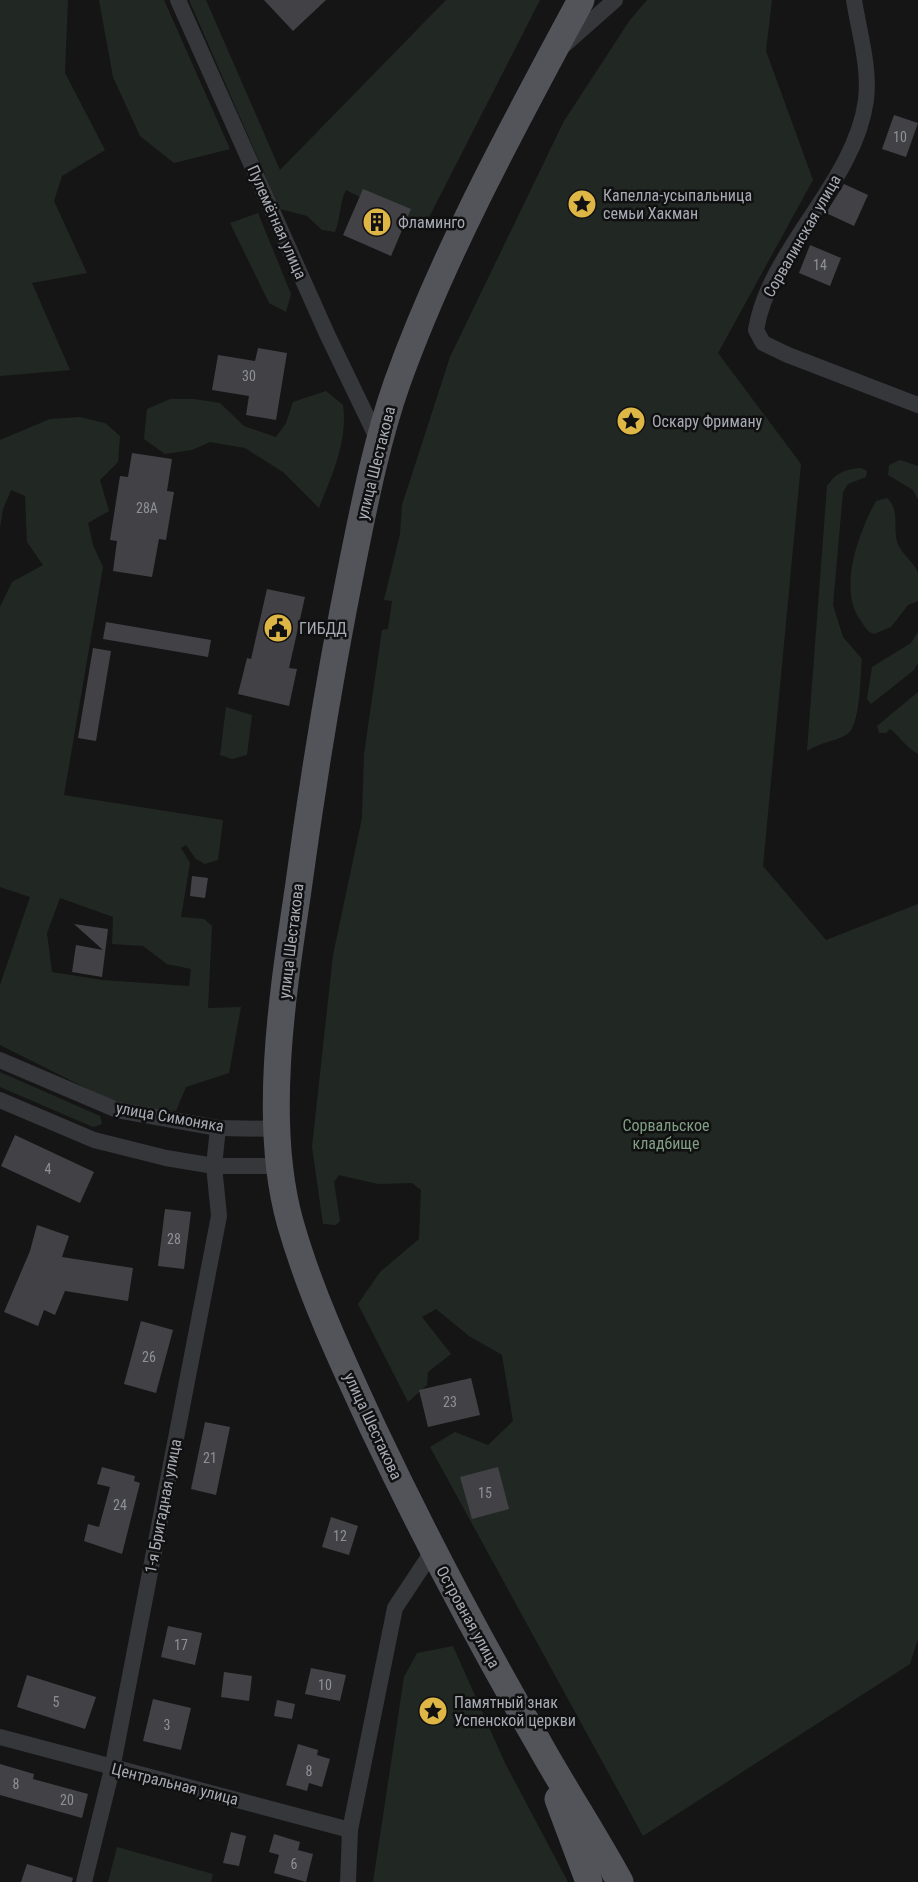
<svg xmlns="http://www.w3.org/2000/svg" width="918" height="1882" viewBox="0 0 918 1882" font-family="'Roboto Condensed',sans-serif">
	<style>
		.green { fill: #212823; fill-rule: evenodd }
		.building { fill: #424246 }
		.lines { fill: none; stroke-linecap: round; stroke-linejoin: round }
		.minor { stroke: #36373b; stroke-width: 16 }
		.primary { stroke: #53545a; stroke-width: 27 }
		.labels { text-anchor: middle; dominant-baseline: central; stroke-width: 5; stroke-linejoin: round; paint-order: stroke }
		.number-label { font-size: 14px; fill: #8e9199 }
		.poi-label { font-size: 16px; fill: #a8abb5; stroke: #101011; text-anchor: start }
		.street-label { font-size: 16px; fill: #a8abb5; stroke: #101011 }
		.park-label { font-size: 16px; fill: #819e85; stroke: #101011 }
	</style>
	<rect width="100%" height="100%" fill="#151516"/>
	<g class="green">
		<path d="M0,0H68L65,73L105,150L62,176L54,201L87,273L32,283L70,370L0,376Z"/>
		<path d="M99,0H164L230,149L174,163L140,136L113,77Z"/>
		<path d="M189,0H206L280,170L446,0H540L423,229L346,190C339,204 341,217 335,232L322,230L307,216L280,209Z"/>
		<path d="M647,0H772L766,51L813,180L718,353L801,464L763,866L826,940L918,904V1639L910,1664L643,1836L430,1447L455,1432L488,1445L513,1421L502,1355L469,1336L436,1309L422,1317L451,1354L428,1372L427,1385L408,1402L358,1304L380,1272L419,1239L421,1190L412,1183L378,1184L339,1175L334,1182L340,1221L336,1225L323,1224L312,1147L333,955L362,818L364,754L382,630L388,629L392,601L384,600L400,534L402,505L450,357L564,121L630,20Z"/>
		<path d="M258,213L291,294L286,312L269,303L230,223Z"/>
		<path d="M326,391L343,405C348,441 332,475 319,508L283,472L245,448L210,442L192,450L165,454L144,439L147,409L170,399H194L220,403L244,426L276,437L286,423L293,402Z"/>
		<path d="M80,417L105,423L120,436L118,462L100,480L109,511L88,523L93,545L103,567L64,795L223,820L218,860L205,864L196,859L186,845L181,848L190,863L181,917L204,919L212,926L208,1008L241,1007L229,1073L186,1087L176,1111L120,1105L0,1045V985L30,897L0,887V607L12,582L43,565L27,542L25,496L11,490L3,509L0,528V440L50,419ZM60,898L113,917L112,944L143,946L167,964L191,969L189,986L102,980L52,972L47,933Z"/>
		<path d="M900,460L918,466V500L913,490L888,475L889,465Z"/>
		<path d="M861,468L867,471L866,477L848,484L843,492L833,605L843,637L862,659C860,676 861,727 846,735C833,742 821,742 807,751L827,486C836,473 845,469 861,468Z"/>
		<path d="M887,498C900,510 893,526 897,542C901,554 916,564 918,573C918,581 918,593 918,601L908,605L891,627L874,634C867,632 865,627 861,621C837,590 859,532 876,501Z"/>
		<path d="M918,632V663L914,670L871,704L867,699L872,667L911,643Z"/>
		<path d="M918,692V754C904,746 901,737 890,729L886,733H879L877,726Z"/>
		<path d="M226,707L252,715L247,755L232,759L220,755Z"/>
		<path d="M0,1072L100,1116L102,1124L93,1127L0,1087Z"/>
		<path d="M453,1646L505,1763L568,1882H373L404,1677L417,1653Z"/>
		<path d="M117,1847L213,1874L211,1882H108Z"/>
	</g>
	<g class="building">
		<path d="M264,0H326L293,31Z"/>
		<path d="M894,115L918,123L906,157L882,149Z"/>
		<path d="M844,184L868,195L854,226L826,213Z"/>
		<path d="M363,189L411,209L391,256L343,235Z"/>
		<path d="M810,245L841,258L830,286L799,273Z"/>
		<path d="M258,348L287,353L276,420L246,415L249,396L212,390L218,355L255,361Z"/>
		<path d="M132,453L172,459L167,491L174,492L166,540L159,539L152,577L113,571L117,541L110,540L117,495L120,476L128,477Z"/>
		<path d="M267,589L305,597L289,668L297,669L289,706L238,694L247,658L251,659Z"/>
		<path d="M106,622L211,640L208,657L103,639Z"/>
		<path d="M93,648L111,651L96,741L78,738Z"/>
		<path d="M192,876L208,878L205,898L190,896Z"/>
		<path d="M74,924L108,929L102,977L72,972L76,945L103,950Z"/>
		<path d="M15,1135L94,1172L80,1203L1,1166Z"/>
		<path d="M165,1209L191,1212L184,1269L158,1266Z"/>
		<path d="M37,1225L69,1236L62,1257L133,1268L128,1301L65,1291L55,1315L44,1310L38,1326L4,1312L30,1251Z"/>
		<path d="M141,1321L173,1330L156,1393L124,1384Z"/>
		<path d="M471,1378L480,1415L428,1427L419,1390Z"/>
		<path d="M205,1422L230,1427L216,1495L191,1489Z"/>
		<path d="M102,1467L135,1476L134,1481L140,1483L122,1554L84,1541L88,1524L99,1527L110,1487L97,1484Z"/>
		<path d="M498,1467L509,1509L472,1519L460,1477Z"/>
		<path d="M331,1517L358,1526L349,1555L322,1547Z"/>
		<path d="M168,1626L202,1633L195,1665L161,1657Z"/>
		<path d="M311,1668L346,1675L340,1701L305,1694Z"/>
		<path d="M224,1672L252,1676L249,1701L221,1697Z"/>
		<path d="M27,1675L96,1697L85,1729L17,1707Z"/>
		<path d="M153,1699L191,1708L181,1750L143,1741Z"/>
		<path d="M277,1700L295,1704L292,1719L274,1716Z"/>
		<path d="M298,1744L318,1750L317,1755L330,1759L322,1787L309,1783L307,1791L286,1785Z"/>
		<path d="M0,1764L34,1774L33,1779L88,1794L82,1818L0,1795Z"/>
		<path d="M231,1832L246,1836L239,1866L223,1863Z"/>
		<path d="M274,1834L300,1842L298,1850L313,1854L306,1882L274,1873L279,1855L269,1852Z"/>
		<path d="M27,1864L73,1878L72,1882H21Z"/>
	</g>
	<g class="lines">
		<g class="minor">
			<path d="M178,0L327,334L379,442"/>
			<path d="M854,0C859,32 870,67 866,100C855,183 769,249 756,330L763,343L788,355L918,405"/>
			<path d="M563,46L615,0"/>
			<path d="M0,1060L117,1110L218,1128L278,1129"/>
			<path d="M0,1100L94,1140L166,1158L214,1166H278"/>
			<path d="M0,1737L350,1830"/>
			<path d="M84,1882L112,1769L219,1216L214,1166L218,1128"/>
			<path d="M348,1882L350,1830L395,1608L432,1552"/>
		</g>
		<g class="primary">
			<path d="M581,0C515,123 444,252 397,383C377,440 365,501 353,560C331,669 313,779 298,890C283,991 262,1122 290,1222C310,1293 342,1361 373,1428C424,1536 478,1638 538,1742C564,1789 594,1834 620,1882"/>
			<path d="M558,1799L589,1882"/>
		</g>
	</g>
	<defs>
		<g id="sight-disc" transform="scale(1.5)"><circle r="9.5" fill="#deb645" stroke="#101011"/><path d="M0-6L1.8-2.2L6-1.7L2.9 1.2L3.7 5.4L0 3.3L-3.7 5.4L-2.9 1.2L-6-1.7L-1.8-2.2Z" fill="#111"/></g>
		<g id="building-disc" transform="scale(1.5)"><circle r="9.5" fill="#deb645" stroke="#101011"/><path d="M-4-6H4V6H1V3H-1V6H-4ZM-2.5-4.3h1.7v1.8h-1.7ZM.8-4.3h1.7v1.8H.8ZM-2.5-1h1.7V.8h-1.7ZM.8-1h1.7V.8H.8Z" fill="#111"/></g>
		<g id="civic-disc" transform="scale(1.5)"><circle r="9.5" fill="#deb645" stroke="#101011"/><path d="M-.6-6.5H3V-4.5H.6V-3L4-1V1h2V6H-6V1h2V-1L-.6-3ZM-1.2 2.5V6h2.4V2.5Z" fill="#111"/></g>
	</defs>
	<g fill-rule="evenodd">
		<use href="#sight-disc" x="582" y="204"/>
		<use href="#building-disc" x="377" y="222"/>
		<use href="#sight-disc" x="631" y="421"/>
		<use href="#civic-disc" x="278" y="628"/>
		<use href="#sight-disc" x="433" y="1711"/>
	</g>
	<g class="labels">
		<g class="number-label">
			<text x="900" y="137">10</text>
			<text x="820" y="265">14</text>
			<text x="249" y="376">30</text>
			<text x="147" y="508">28А</text>
			<text x="48" y="1169">4</text>
			<text x="174" y="1239">28</text>
			<text x="149" y="1357">26</text>
			<text x="450" y="1402">23</text>
			<text x="210" y="1458">21</text>
			<text x="485" y="1493">15</text>
			<text x="120" y="1505">24</text>
			<text x="340" y="1536">12</text>
			<text x="181" y="1645">17</text>
			<text x="325" y="1685">10</text>
			<text x="56" y="1702">5</text>
			<text x="167" y="1725">3</text>
			<text x="309" y="1771">8</text>
			<text x="16" y="1784">8</text>
			<text x="67" y="1800">20</text>
			<text x="294" y="1864">6</text>
		</g>
		<g class="poi-label">
			<text x="603" y="195">Капелла-усыпальница<tspan x="603" dy="18">семьи Хакман</tspan></text>
			<text x="398" y="222">Фламинго</text>
			<text x="652" y="421">Оскару Фриману</text>
			<text x="299" y="628">ГИБДД</text>
			<text x="454" y="1702">Памятный знак<tspan x="454" dy="18">Успенской церкви</tspan></text>
		</g>
		<g class="street-label">
			<text transform="translate(277 222) rotate(66)">Пулемётная улица</text>
			<text transform="translate(802 236) rotate(-60)">Сорвалинская улица</text>
			<text transform="translate(376 463) rotate(-76)">улица Шестакова</text>
			<text transform="translate(291 941) rotate(-83)">улица Шестакова</text>
			<text transform="translate(170 1117) rotate(10)">улица Симоняка</text>
			<text transform="translate(373 1426) rotate(65)">улица Шестакова</text>
			<text transform="translate(163 1506) rotate(-79)">1-я Бригадная улица</text>
			<text transform="translate(468 1617) rotate(61)">Островная улица</text>
			<text transform="translate(175 1784) rotate(14)">Центральная улица</text>
		</g>
		<g class="park-label">
			<text x="666" y="1125">Сорвальское<tspan x="666" dy="18">кладбище</tspan></text>
		</g>
	</g>
</svg>
